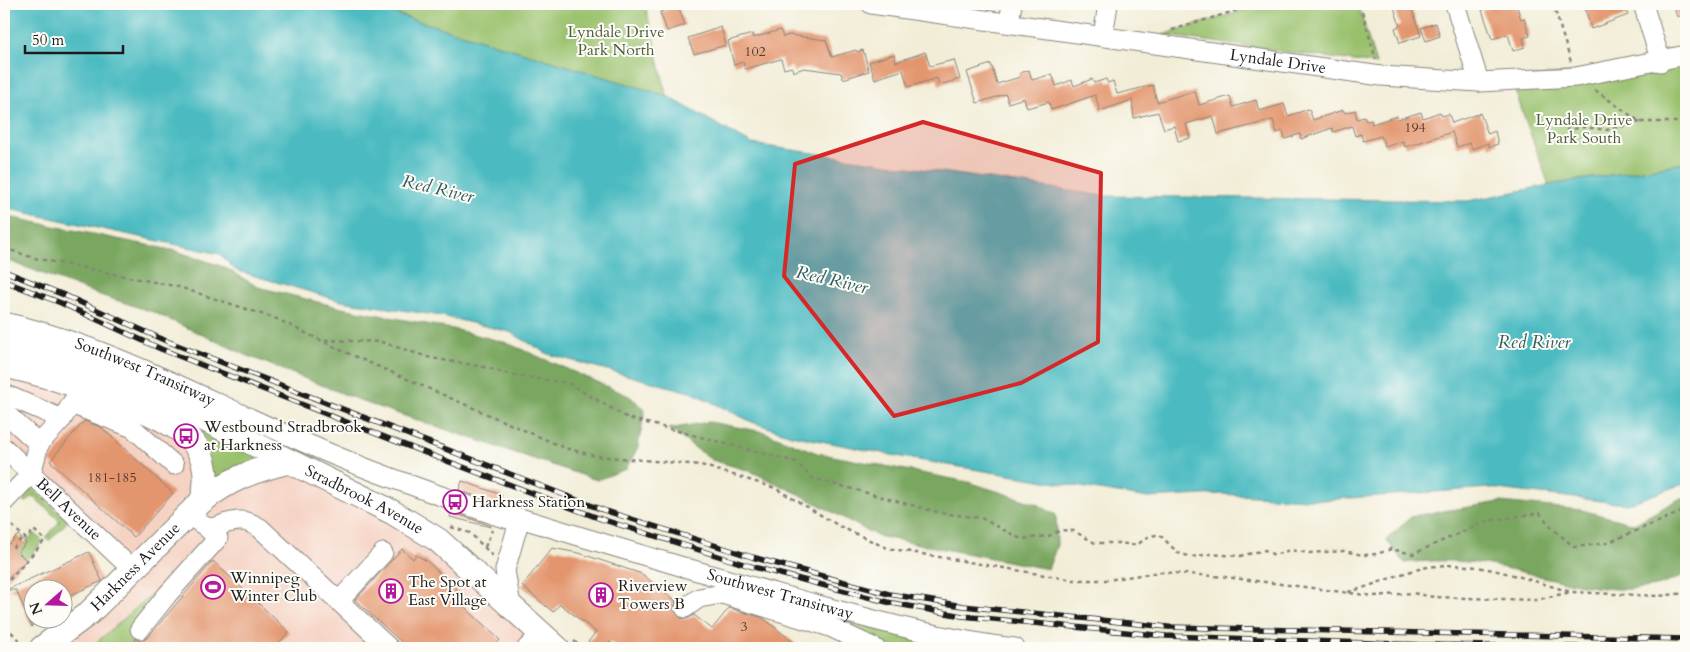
<svg xmlns="http://www.w3.org/2000/svg" width="1690" height="652" viewBox="0 0 1690 652" font-family="Cardo,serif">
	<style>
		.built { fill: #f5d2c2 }
		.green { fill: #99c16c; stroke: #5a6e44 }
		.forest { fill: #7aa760; stroke: #4b623e }
		.water { fill: #4bbbc1; stroke: #346c6e }
		.building { fill: #e3956d }
		.lines { fill: none; stroke-linecap: round; stroke-linejoin: round }
		.minor-casing { stroke: #87847a; stroke-width: 21 }
		.major-casing { stroke: #87847a; stroke-width: 26 }
		.path { stroke: #87847a; stroke-width: 2.5; stroke-dasharray: 4 4; stroke-linecap: butt }
		.minor { stroke: #fff; stroke-width: 19 }
		.major { stroke: #fff; stroke-width: 24 }
		.rail-casing { stroke: #1c1c1c; stroke-width: 5.5 }
		.rail { stroke: #fdfcf7; stroke-width: 4; stroke-dasharray: 11; stroke-linecap: butt }
		.marked { fill: #d62828; fill-opacity: 0.2; stroke: #d62828; stroke-width: 4; stroke-linejoin: round }
		.labels { text-anchor: middle; dominant-baseline: central; stroke-width: 4; stroke-linejoin: round; paint-order: stroke }
		.number-label { font-size: 14px; fill: #4e3a30 }
		.park-label { font-size: 16px; fill: #4e5e3c; stroke: #fdfcf7 }
		.street-label { font-size: 16px; fill: #1c1c1c; stroke: #fdfcf7 }
		.poi-label { font-size: 16px; fill: #1c1c1c; stroke: #fdfcf7; text-anchor: start }
		.water-label { font-size: 18px; font-style: italic; fill: #2f5c5e; stroke: #fdfcf7 }
	</style>
	<rect width="100%" height="100%" fill="#fdfcf7"/>
	<filter id="ink" filterUnits="userSpaceOnUse"><feTurbulence type="fractalNoise" baseFrequency=".02" numOctaves="2"/><feDisplacementMap in="SourceGraphic" scale="10" xChannelSelector="R" yChannelSelector="G"/><feConvolveMatrix kernelMatrix="1 2 1 2 8 2 1 2 1" color-interpolation-filters="sRGB"/></filter>
	<filter id="wash" filterUnits="userSpaceOnUse"><feTurbulence type="fractalNoise" baseFrequency=".0096" numOctaves="4" result="noise"/><feDisplacementMap in="SourceGraphic" scale="20" xChannelSelector="R" yChannelSelector="G"/><feGaussianBlur stdDeviation="1.12" result="paint"/><feColorMatrix in="noise" values="0 0 0 0 0 0 0 0 0 0 0 0 0 0 0 0 0 1.4 0 .05"/><feComposite in="paint" operator="in"/></filter>
	<g filter="url(#wash)">
		<rect width="100%" height="100%" fill="#f2edd7"/>
		<path class="built" d="M4,365L287,462L392,512L557,648H71L89,613L133,570L4,448Z"/>
		<g class="green">
			<path d="M362,4H645L667,96Z"/>
			<path d="M1264,4H1358L1376,64L1163,35Z"/>
			<path d="M1686,59V163L1549,185L1511,80Z"/>
			<path d="M183,408L287,462L219,487Z"/>
			<path d="M30,486L68,521L49,541L46,538L60,521L33,496L27,502L23,501L22,494Z"/>
			<path d="M34,533L43,541L26,560L18,552Z"/>
			<path d="M160,587L165,593L139,620L129,633L134,638L125,648H90Z"/>
			<path d="M846,621L961,648H895L846,627Z"/>
		</g>
		<g class="forest">
			<path d="M4,216L176,251L224,267L258,287L342,308L453,329L507,343L629,396L645,409L638,447L626,469L597,480L369,404L246,355L153,312L94,293L4,259Z"/>
			<path d="M709,422L764,432L817,453L968,482L1037,504L1056,515L1057,545L1048,569L877,536L799,494L750,471L712,460L669,429Z"/>
			<path d="M1686,498V573C1629,611 1539,571 1477,563C1453,560 1429,560 1405,563L1386,540L1412,516L1500,502L1582,510L1634,524L1677,500Z"/>
		</g>
		<path class="water" d="M4,4H362L667,96L752,144L1105,196L1468,201L1549,185L1686,163V483L1627,504L1489,488L1323,500L1221,494L1148,498L912,459L791,435L752,422L693,393L548,354L510,332L442,316L341,301L235,270L220,254L4,208Z"/>
		<g id="blocks">
			<g class="building">
				<path d="M1393,4H1410L1421,36L1400,43L1395,28L1400,26Z"/>
				<path d="M1501,4H1516L1521,19L1524,18L1530,36L1523,38L1525,47L1513,51L1508,34L1492,39L1482,10Z"/>
				<path d="M1584,4H1625L1628,15L1591,29Z"/>
				<path d="M1673,4H1686V14L1677,17Z"/>
				<path d="M678,6L685,25L667,31L660,12Z"/>
				<path d="M1436,23L1440,36L1426,41L1421,28Z"/>
				<path d="M721,27L726,45L694,54L688,38Z"/>
				<path d="M780,30L783,37L789,35L826,40L832,57L856,50L857,52L863,50L869,71L843,79L841,73L804,68L793,72L792,67L784,69L781,59L745,69L743,62L734,65L728,41L752,34L753,38Z"/>
				<path d="M925,52L930,66L954,60L960,79L939,85L937,78L908,87L903,70L875,79L869,62L894,54L896,62Z"/>
				<path d="M991,64L997,84L1020,77V73L1029,70L1032,80L1052,74L1056,86L1072,80L1074,86L1092,79L1094,83L1106,79L1108,83L1113,81L1117,94L1153,85L1157,102L1195,91L1199,105L1230,96L1233,107L1256,100L1259,111L1284,104L1288,116L1309,109L1313,120L1343,110L1345,113L1355,110L1357,119L1364,117L1366,121L1371,120L1372,124L1397,116L1398,119L1421,112L1423,118L1440,112L1442,116L1449,114L1452,123L1480,113L1488,134L1495,131L1498,144L1489,147L1488,143L1472,149L1470,143L1457,147L1452,132L1405,147L1403,141L1385,147L1381,136L1363,141L1361,134L1355,136L1352,126L1333,132L1332,128L1301,139L1300,134L1285,139L1283,131L1277,133L1273,120L1218,134L1213,116L1186,124L1190,138L1178,141L1174,126L1164,129L1158,112L1134,118L1132,100L1100,111L1095,95L1051,110L1049,102L1027,108L1024,98L1008,103L1006,94L977,103L967,72Z"/>
				<path d="M84,421L101,427L173,493L134,537L50,461Z"/>
				<path d="M462,481L502,495L499,504L459,490Z"/>
				<path d="M452,512L491,526V527L450,517Z"/>
				<path d="M18,535L26,543L18,552L26,560L4,583V539L9,544Z"/>
				<path d="M552,548L579,553L642,574L676,601L674,610L681,618L687,619L694,615L712,629L729,608L763,618L801,648H617L610,642L605,648H596L588,642L596,632L560,604L553,612L522,586Z"/>
				<path d="M402,549L413,559L416,555L427,561L459,591L454,597L500,640L493,648H408L355,600Z"/>
				<path d="M89,552L102,581L62,599V590H32V627L16,590H6Z"/>
				<path d="M213,561L289,632L274,648H127L136,639L144,640L149,636Z"/>
			</g>
		</g>
	</g>
	<g filter="url(#ink)">
		<use href="#blocks" fill-opacity="0" stroke="#87847a" stroke-width="1"/>
		<g class="lines">
			<g class="minor-casing">
				<g id="minor">
					<path id="s1" d="M871,4L1381,76L1479,82L1576,77L1686,55"/>
					<path d="M1455,4L1479,82"/>
					<path d="M1643,4L1661,62"/>
					<path d="M1009,23L1012,4"/>
					<path d="M1103,36L1108,4"/>
					<path id="s2" d="M4,322C114,347 207,401 310,445C371,472 435,494 498,516L509,519L520,518C610,546 699,572 789,597C863,617 938,639 1015,648"/>
					<path d="M4,394L62,419"/>
					<path d="M71,404L133,428L174,465"/>
					<path d="M4,412L39,444L62,419L77,395"/>
					<path id="s3" d="M4,448L133,570"/>
					<path d="M4,502L31,474L39,444"/>
					<path d="M190,514C215,540 214,521 241,521C247,521 255,525 260,528L389,648"/>
					<path d="M339,601L383,553"/>
					<path d="M511,606L505,570L520,518"/>
					<path d="M685,608L699,598L722,594L830,627L875,648"/>
					<path d="M140,629L167,595L218,538L208,529"/>
					<path d="M527,648L541,634"/>
				</g>
			</g>
			<g class="major-casing">
				<g id="major">
					<path id="s4" d="M4,343L64,359L139,387L392,512L438,540L557,648"/>
					<path d="M4,365C47,375 167,409 194,443C207,460 208,481 202,501"/>
					<path id="s5" d="M42,648L89,613L202,501C230,479 252,471 287,462"/>
				</g>
			</g>
			<g class="path">
				<path d="M478,4L484,7L503,4"/>
				<path d="M1360,4L1376,60"/>
				<path d="M1553,4L1571,62"/>
				<path d="M1172,30L1258,4"/>
				<path d="M1595,90L1640,122H1686"/>
				<path d="M1566,130L1585,127L1607,130L1640,122"/>
				<path d="M4,248L34,258L179,287L277,319L345,352L565,448L596,456L701,465L775,488L841,527L887,548L1074,580H1107L1160,572L1226,577L1374,596L1413,593L1434,597L1536,600L1571,592L1659,596L1686,593"/>
				<path d="M325,340L381,342L431,358L484,367L512,375L568,383L628,418L796,462L812,478L941,513L981,518L1021,539L1049,536L1061,530L1074,531L1095,543H1121L1132,545L1138,544L1148,537L1159,534L1178,553L1192,557L1210,554L1240,556L1265,550L1274,555L1290,550L1309,553L1344,551L1363,555L1377,554L1391,549L1413,554L1487,521L1540,513L1551,527L1574,547L1607,543L1686,510"/>
				<path d="M451,527L470,533L493,556"/>
				<path d="M485,547L492,530"/>
				<path d="M13,548L24,536"/>
				<path d="M4,586L45,540L34,530L26,539L4,518"/>
				<path d="M1348,592C1378,585 1406,569 1436,566C1481,561 1528,580 1571,592"/>
				<path d="M11,632L25,645"/>
				<path d="M574,641L582,648"/>
			</g>
			<use href="#minor" class="minor"/>
			<use href="#major" class="major"/>
			<g class="rail-casing">
				<g id="rail">
					<path d="M4,271L64,295L164,340L603,510L752,557L889,594L963,606L1168,627L1686,639"/>
					<path d="M4,281L61,303L161,349L415,449L601,519L750,566L887,602L962,616L1166,636L1427,645L1656,648"/>
				</g>
			</g>
			<use href="#rail" class="rail"/>
		</g>
	</g>
	<path class="marked" d="M923,122L1101,173L1098,342L1021,383L894,416L784,276L795,164Z"/>
	<defs>
		<g id="bus-ring" transform="scale(1.25)"><circle r="9.5" fill="#fdfcf7" stroke="#b5179e" stroke-width="1.5"/><path d="M-5-6H5V4H4V6H2V4H-2V6H-4V4H-5ZM-3.5-4V0h7V-4ZM-3.5 1.2v1.5H-2V1.2ZM2 1.2v1.5H3.5V1.2Z" fill="#b5179e"/></g>
		<g id="stadium-ring" transform="scale(1.25)"><circle r="9.5" fill="#fdfcf7" stroke="#b5179e" stroke-width="1.5"/><path d="M0-5a6.5 5 0 1 0 0 10a6.5 5 0 1 0 0-10ZM-3.5-1.8h7v3.6h-7Z" fill="#b5179e"/></g>
		<g id="building-ring" transform="scale(1.25)"><circle r="9.5" fill="#fdfcf7" stroke="#b5179e" stroke-width="1.5"/><path d="M-4-6H4V6H1V3H-1V6H-4ZM-2.5-4.3h1.7v1.8h-1.7ZM.8-4.3h1.7v1.8H.8ZM-2.5-1h1.7V.8h-1.7ZM.8-1h1.7V.8H.8Z" fill="#b5179e"/></g>
	</defs>
	<g fill-rule="evenodd">
		<use href="#bus-ring" x="186" y="436"/>
		<use href="#bus-ring" x="455" y="502"/>
		<use href="#stadium-ring" x="213" y="587"/>
		<use href="#building-ring" x="391" y="591"/>
		<use href="#building-ring" x="601" y="595"/>
	</g>
	<g class="labels">
		<g class="number-label">
			<text x="755" y="51">102</text>
			<text x="1415" y="127">194</text>
			<text x="112" y="477">181-185</text>
			<text x="744" y="626">3</text>
		</g>
		<g class="park-label">
			<text x="616" y="32">Lyndale Drive<tspan x="616" dy="18">Park North</tspan></text>
			<text x="1584" y="120">Lyndale Drive<tspan x="1584" dy="18">Park South</tspan></text>
		</g>
		<g class="street-label">
			<text stroke="none"><textPath href="#s1" startOffset="411">Lyndale Drive</textPath></text>
			<text stroke="none"><textPath href="#s2" startOffset="150">Southwest Transitway</textPath></text>
			<text stroke="none"><textPath href="#s4" startOffset="394">Stradbrook Avenue</textPath></text>
			<text stroke="none"><textPath href="#s3" startOffset="89">Bell Avenue</textPath></text>
			<text stroke="none"><textPath href="#s5" startOffset="124">Harkness Avenue</textPath></text>
			<text stroke="none"><textPath href="#s2" startOffset="825">Southwest Transitway</textPath></text>
		</g>
		<g class="poi-label">
			<text x="204" y="427">Westbound Stradbrook<tspan x="204" dy="18">at Harkness</tspan></text>
			<text x="472" y="502">Harkness Station</text>
			<text x="230" y="578">Winnipeg<tspan x="230" dy="18">Winter Club</tspan></text>
			<text x="408" y="582">The Spot at<tspan x="408" dy="18">East Village</tspan></text>
			<text x="618" y="586">Riverview<tspan x="618" dy="18">Towers B</tspan></text>
		</g>
		<g class="water-label">
			<text transform="translate(438 189) rotate(13)">Red River</text>
			<text transform="translate(832 280) rotate(13)">Red River</text>
			<text x="1534" y="342">Red River</text>
		</g>
	</g>
	<rect width="1690" height="652" fill="none" stroke="#fdfcf7" stroke-width="20"/>
	<g transform="translate(48 604) rotate(250)"><circle r="24" fill="#fdfcf7" stroke="#a3a29f"/>
	<path d="M0-4L9 19L0 12L-9 19Z" fill="#b5179e"/>
	<text y="-8" font-size="14" font-weight="bold" text-anchor="middle" fill="#1c1c1c">N</text>
	</g>
	<path d="M25 45v8h98v-8" fill="none" stroke="#1c1c1c" stroke-width="2.5"/>
	<text x="32" y="45" font-size="15" fill="#1c1c1c" stroke="#fdfcf7" stroke-width="4" paint-order="stroke">50 m</text>
</svg>
